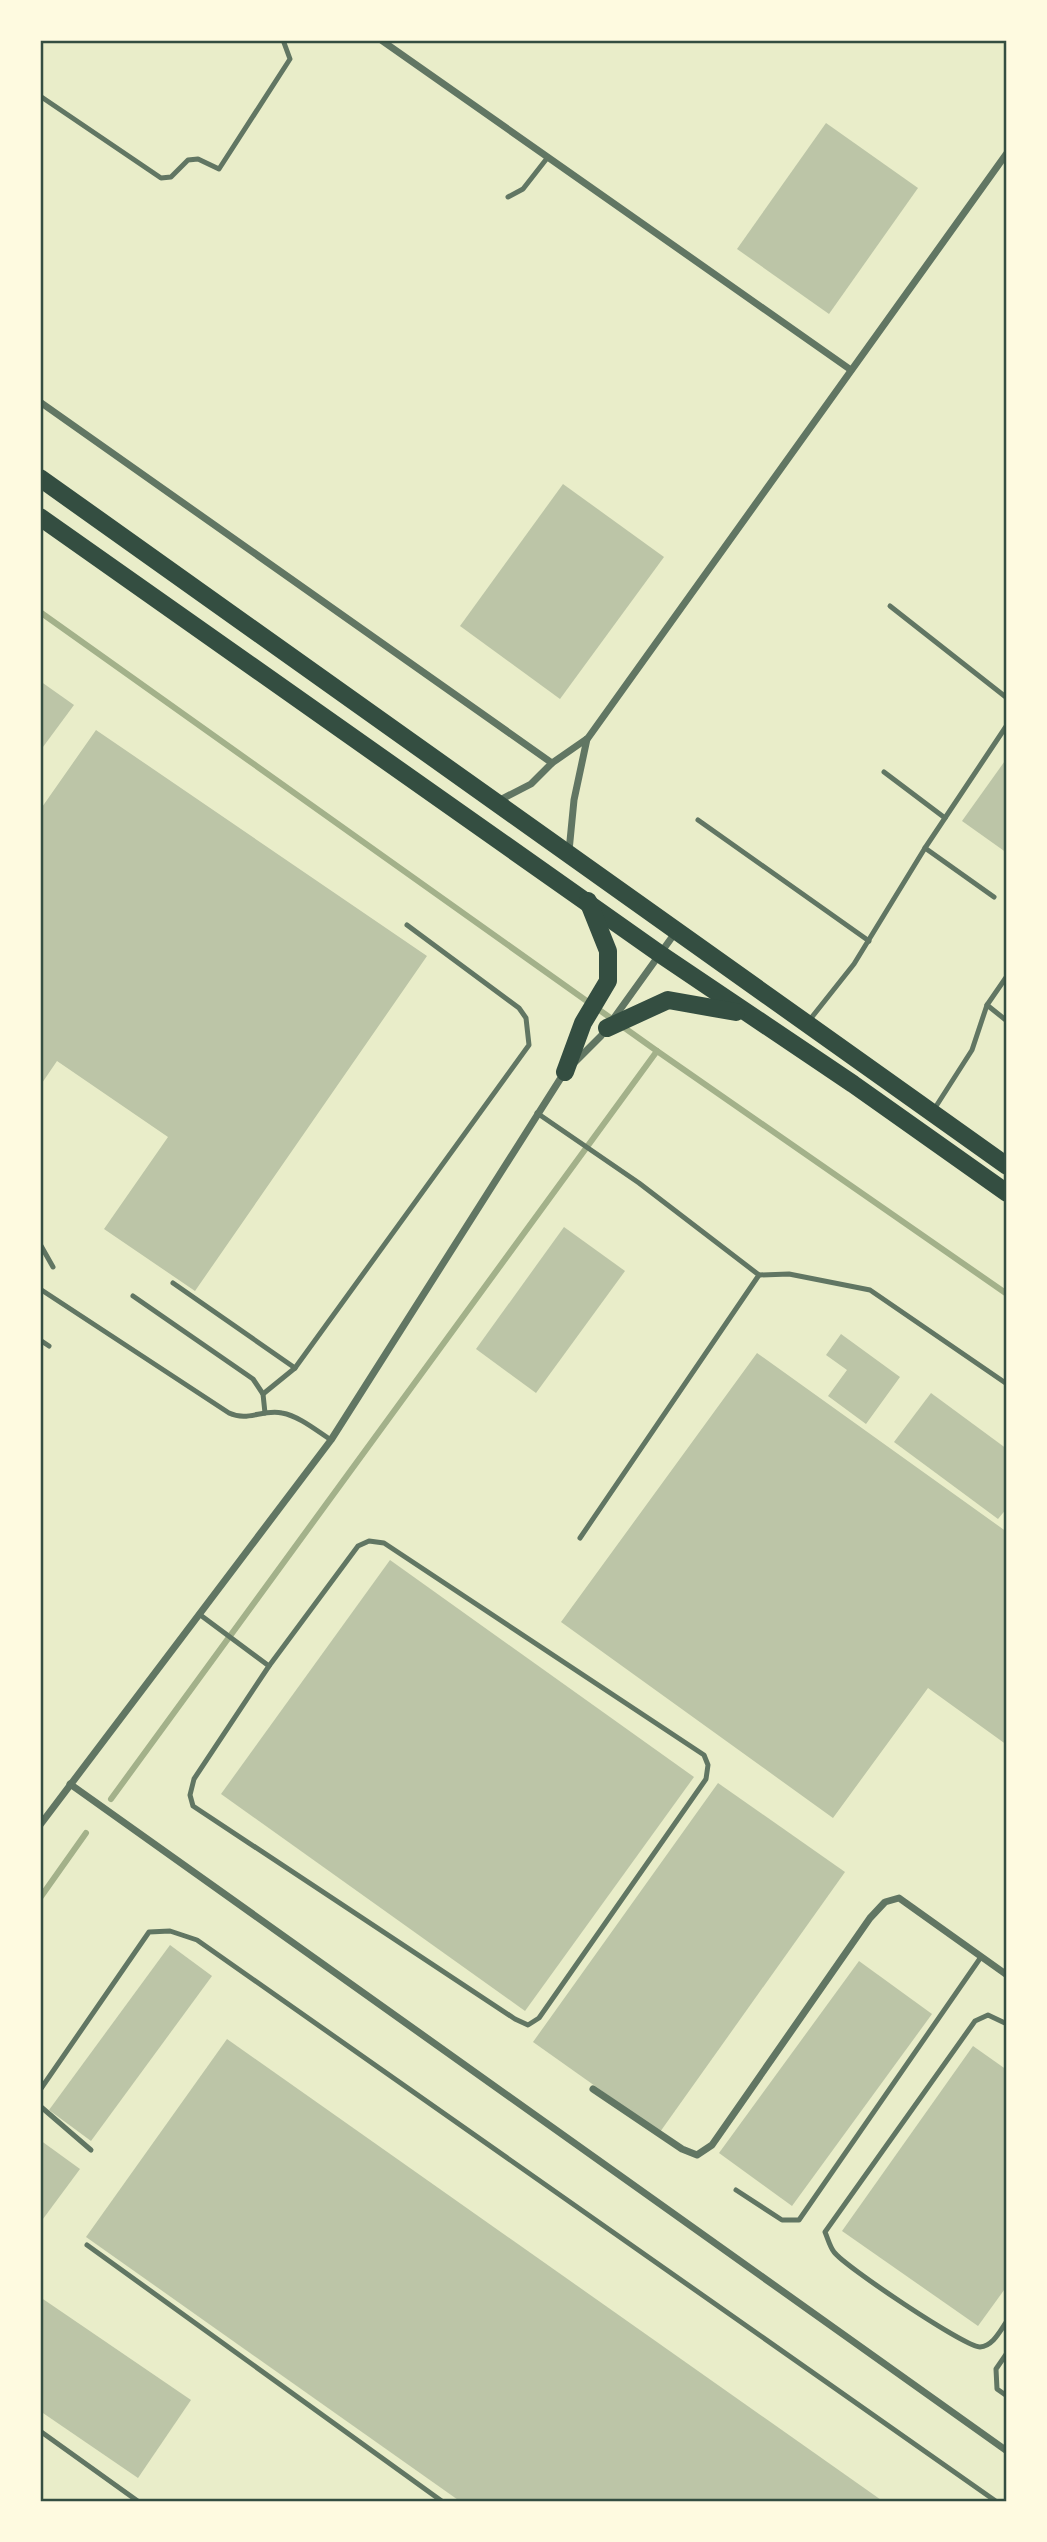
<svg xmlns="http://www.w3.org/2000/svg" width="1047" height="2542" viewBox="0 0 1047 2542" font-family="'PT Sans Narrow',sans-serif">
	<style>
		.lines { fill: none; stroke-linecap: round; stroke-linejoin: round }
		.stream { stroke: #a3b18a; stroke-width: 6 }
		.building { fill: #bcc5a7 }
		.service { stroke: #617663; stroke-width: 5 }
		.minor { stroke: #617663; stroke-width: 7 }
		.primary { stroke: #344e41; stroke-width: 18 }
		.neatline { fill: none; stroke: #344e41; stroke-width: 2.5 }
	</style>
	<rect width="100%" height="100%" fill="#e9edc9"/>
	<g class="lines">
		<g class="stream">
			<path d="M40,612L657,1051"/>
			<path d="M111,1799L657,1051L1007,1294"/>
			<path d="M40,1898L86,1833"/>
		</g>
	</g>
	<g class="building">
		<path d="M826,123L918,188L829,314L737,249Z"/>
		<path d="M563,484L664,557L560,699L460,626Z"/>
		<path d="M40,681L74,705L40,751Z"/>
		<path d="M96,730L427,956L195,1291L104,1229L168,1137L57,1061L40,1086V810Z"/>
		<path d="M1007,758V853L962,821Z"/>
		<path d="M564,1227L625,1271L536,1393L476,1349Z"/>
		<path d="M841,1334L900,1377L866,1424L828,1396L847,1370L826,1355Z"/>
		<path d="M757,1353L1007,1532V1745L928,1688L833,1818L561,1622Z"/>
		<path d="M931,1393L1007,1449V1508L998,1519L894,1442Z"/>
		<path d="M390,1560L694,1777L525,2011L221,1794Z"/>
		<path d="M718,1783L845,1872L660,2132L533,2042Z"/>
		<path d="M170,1945L212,1976L91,2141L49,2110Z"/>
		<path d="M859,1961L932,2014L792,2206L719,2153Z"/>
		<path d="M227,2039L884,2502H461L86,2237Z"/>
		<path d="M973,2046L1007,2070V2286L978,2326L842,2231Z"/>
		<path d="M40,2140L80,2169L40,2223Z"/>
		<path d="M40,2297L191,2400L138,2478L40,2411Z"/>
	</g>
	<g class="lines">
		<g class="service">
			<path d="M40,96L161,178L171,177L188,160L198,159L219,169L290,59L283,40"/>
			<path d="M508,197L523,189L548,157"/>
			<path d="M890,606L1007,698"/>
			<path d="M884,772L945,818"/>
			<path d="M698,820L869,941"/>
			<path d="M925,848L994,897"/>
			<path d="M987,1005L1007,1021"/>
			<path d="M808,1022L854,964L925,848L1007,725"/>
			<path d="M933,1111L972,1050L987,1005L1007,976"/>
			<path d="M537,1113L639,1183L759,1275L580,1538"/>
			<path d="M40,1244L53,1267"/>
			<path d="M759,1275L789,1274L870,1290L1007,1384"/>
			<path d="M173,1283L295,1368"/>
			<path d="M40,1289L229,1413C248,1422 262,1409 282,1413C299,1416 317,1431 331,1440"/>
			<path d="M133,1296L253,1379L263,1394L265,1413"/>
			<path d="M40,1340L49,1346"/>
			<path d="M263,1394L295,1368L529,1045L526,1018L519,1008L407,925"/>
			<path d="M369,1541L384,1543L704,1755L708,1765L706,1779L539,2018L528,2025L515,2019L193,1806L190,1795L194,1779L269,1666L358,1546Z"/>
			<path d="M199,1614L269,1666"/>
			<path d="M1007,2024L988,2015L975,2021L825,2232C828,2239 830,2247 834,2252C844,2266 965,2347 980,2347C993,2346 1000,2331 1007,2321"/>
			<path d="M40,2090L149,1932L170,1931L197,1940L997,2502"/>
			<path d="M40,2106L91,2150"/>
			<path d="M736,2190L782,2220H799L981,1957"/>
			<path d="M87,2245L443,2502"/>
			<path d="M1007,2353L996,2369L997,2389L1007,2396"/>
			<path d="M40,2431L139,2502"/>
		</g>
		<g class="minor">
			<path d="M381,40L851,370"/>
			<path d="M40,402L552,763"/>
			<path d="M496,802L531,784L552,763L588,738L1007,153"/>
			<path d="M569,851L574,800L587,739"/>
			<path d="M575,1062L601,1036L675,933"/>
			<path d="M70,1784L1007,2451"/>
			<path d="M40,1825L331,1440L564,1073"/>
			<path d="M593,2089L682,2149L697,2155L712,2145L870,1918L885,1902L899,1898L1007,1975"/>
		</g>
		<g class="primary">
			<path d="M40,478L1007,1166"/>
			<path d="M40,517L660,954L853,1084L1007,1193"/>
			<path d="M607,1028L668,1000L736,1012"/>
			<path d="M565,1072L583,1023L608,981V951L588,901"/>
		</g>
	</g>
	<rect width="1047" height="2542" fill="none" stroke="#fefae0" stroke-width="84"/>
	<rect x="42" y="42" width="963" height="2458" class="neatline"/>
</svg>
